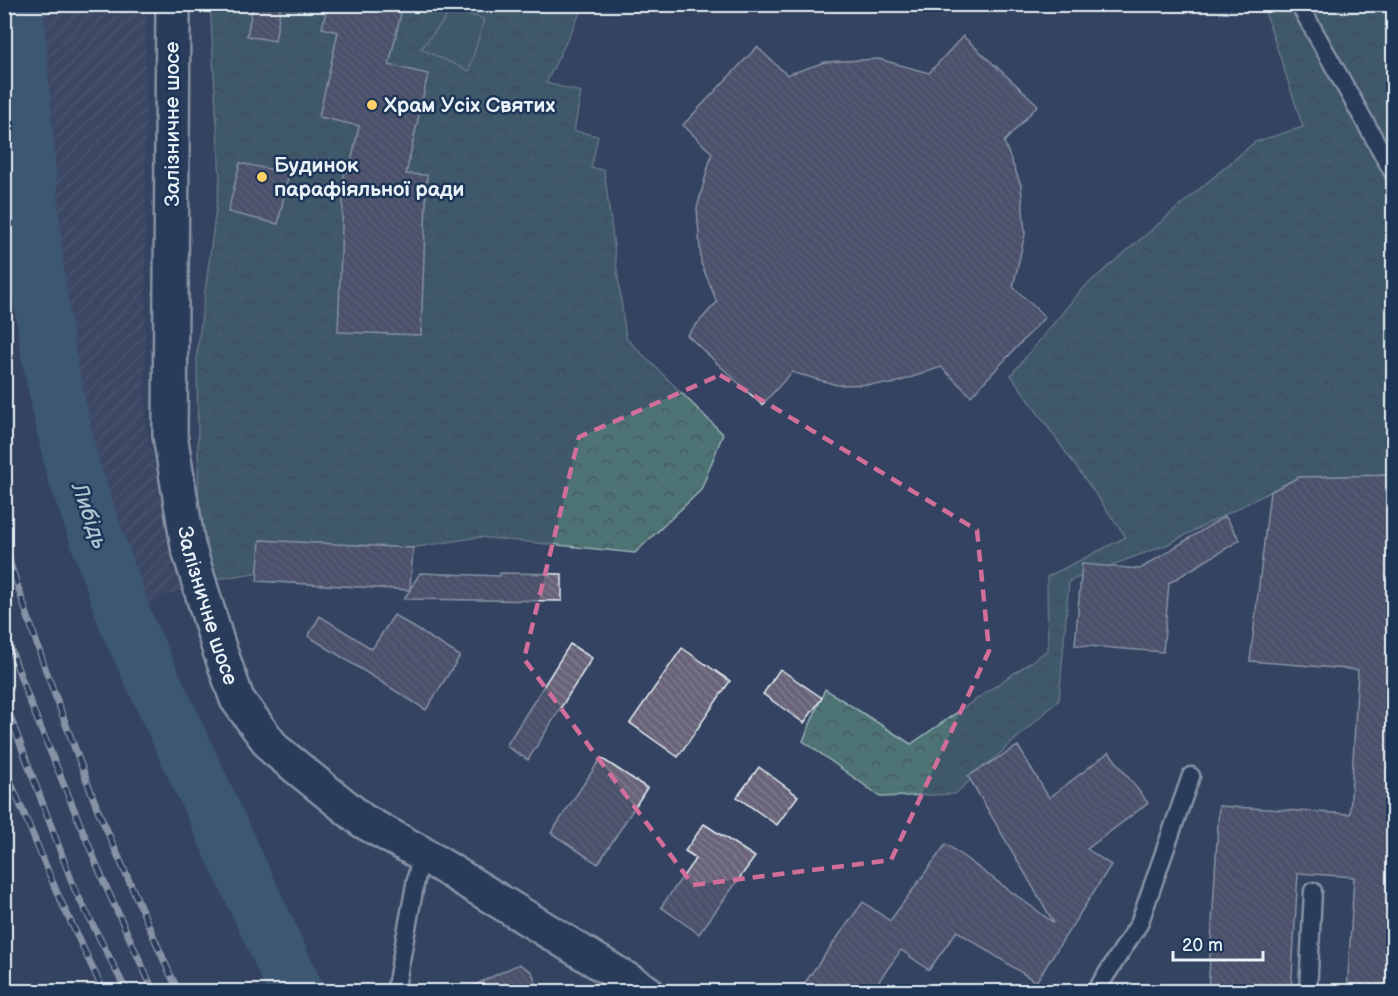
<svg xmlns="http://www.w3.org/2000/svg" width="1398" height="996" viewBox="0 0 1398 996" font-family="'Balsamiq Sans',sans-serif">
	<style>
		.industrial { fill: url(#industrial-furrows) }
		.forest { fill: url(#forest-crowns); stroke: #9ab2b6; stroke-width: 1.5 }
		.park { fill: #4d7375; stroke: #9ab2b6; stroke-width: 1.5 }
		.lines { fill: none; stroke-linecap: round; stroke-linejoin: round }
		.river { stroke: #447088; stroke-width: 54 }
		.building { fill: url(#building-back-hatch); stroke: #e8f1f8; stroke-width: 1.5 }
		.service-casing { stroke: #e8f1f8; stroke-width: 21 }
		.tertiary-casing { stroke: #e8f1f8; stroke-width: 38 }
		.service { stroke: #1d3557; stroke-width: 16 }
		.tertiary { stroke: #1d3557; stroke-width: 33 }
		.rail-casing { stroke: #e8f1f8; stroke-width: 7 }
		.rail { stroke: #1d3557; stroke-width: 4.5; stroke-dasharray: 14; stroke-linecap: butt }
		.marked { fill: none; stroke: #d16f9a; stroke-width: 4.5; stroke-dasharray: 12 8; stroke-linejoin: round }
		.poi-dot { fill: #ffd166; stroke: #1d3557; stroke-width: 2 }
		.labels { text-anchor: middle; dominant-baseline: central; stroke-width: 5; stroke-linejoin: round; paint-order: stroke }
		.poi-label { font-size: 21px; font-weight: bold; fill: #e8f1f8; stroke: #1d3557; text-anchor: start }
		.street-label { font-size: 21px; fill: #e8f1f8; stroke: #1d3557 }
		.water-label { font-size: 22px; font-style: italic; fill: #afc4d1; stroke: #1d3557 }
	</style>
	<defs>
		<pattern id="industrial-furrows" width="10" height="10" patternUnits="userSpaceOnUse" patternTransform="scale(1.5)"><rect width="10" height="10" fill="#444d68"/><path d="M-1 1l2-2M0 10L10 0M9 11l2-2" fill="none" stroke="#5f677e"/></pattern>
		<pattern id="forest-crowns" width="20" height="18" patternUnits="userSpaceOnUse" patternTransform="scale(1.5)"><rect width="20" height="18" fill="#4d7375"/><path d="M2 6a3 3 0 1 1 6 0M12 15a3 3 0 1 1 6 0" fill="none" stroke="#495b5d"/></pattern>
		<pattern id="building-back-hatch" width="6" height="6" patternUnits="userSpaceOnUse" patternTransform="scale(1.5)"><rect width="6" height="6" fill="#686378"/><path d="M-1 5l2 2M0 0l6 6M5-1l2 2" fill="none" stroke="#7e7a8c"/></pattern>
	</defs>
	<rect width="100%" height="100%" fill="#344361"/>
	<filter id="ink" filterUnits="userSpaceOnUse"><feTurbulence type="fractalNoise" baseFrequency=".0167" numOctaves="2"/><feDisplacementMap in="SourceGraphic" scale="12" xChannelSelector="R" yChannelSelector="G"/><feConvolveMatrix kernelMatrix="1 2 1 2 8 2 1 2 1" color-interpolation-filters="sRGB"/></filter>
	<g filter="url(#ink)">
		<path class="industrial" d="M25,5H146L145,423L183,588L137,610L84,470L55,353L49,304Z"/>
		<g class="forest">
			<path d="M210,5H584L546,83L581,92L574,131L598,136L591,168L604,170L626,338L723,434L701,490L635,553L479,537L217,579L199,527L197,353L220,178Z"/>
			<path d="M1263,5H1393V475L1299,477L1166,545L1069,581L1059,700L955,794L881,797L803,741L825,689L911,744L1048,650L1047,577L1126,537L1011,375L1082,289L1255,142L1303,127Z"/>
		</g>
		<path class="park" d="M452,10L484,19L469,71L421,49Z"/>
		<g class="lines">
			<path class="river" d="M16,4L36,266L49,359L72,467L127,624L297,992"/>
		</g>
		<g class="building">
			<path d="M253,4H281L275,41L247,36Z"/>
			<path d="M328,4H403L389,65L428,74L406,174L427,175L421,335L338,332L344,172H349L359,126L319,117L338,32L322,28Z"/>
			<path d="M963,36L1038,105L1004,142L1021,185L1025,234L1013,287L1045,317L971,396L941,367L892,384L837,385L792,372L762,405L687,335L717,302L701,263L697,208L712,153L683,125L757,47L787,75L825,62L879,59L929,73Z"/>
			<path d="M240,163L289,173L278,224L228,212Z"/>
			<path d="M1394,475V992H1347L1354,877L1298,873L1291,992H1208L1219,806L1350,814L1358,670L1250,661L1270,492L1299,477Z"/>
			<path d="M1225,516L1240,540L1169,583L1163,652L1075,645L1082,564L1140,569Z"/>
			<path d="M260,540L413,548L410,589L420,573L500,576V573L562,574V601L404,599L410,590L257,581Z"/>
			<path d="M394,615L460,656L426,710L308,636L320,616L372,649Z"/>
			<path d="M570,644L592,658L528,760L506,746Z"/>
			<path d="M682,648L730,681L678,757L630,723Z"/>
			<path d="M780,669L822,698L804,723L763,694Z"/>
			<path d="M1018,746L1049,798L1109,752L1148,803L1087,849L1111,865L1036,982L957,931L929,970L901,950L871,992H798L863,902L890,921L946,844L1054,923L968,776Z"/>
			<path d="M601,758L647,788L598,864L551,833Z"/>
			<path d="M759,767L798,796L777,825L737,797Z"/>
			<path d="M704,824L755,857L699,934L661,907L696,858L685,851Z"/>
			<path d="M519,964L532,972L539,992H460Z"/>
		</g>
		<g class="lines">
			<g class="service-casing">
				<g id="service">
					<path d="M1299,4L1394,174"/>
					<path d="M395,992L421,853"/>
					<path d="M1095,992L1139,924L1191,776"/>
					<path d="M1308,992L1313,891"/>
				</g>
			</g>
			<g class="tertiary-casing">
				<g id="tertiary">
					<path id="s1" d="M173,4L170,435L188,546L218,645L237,699L274,749L363,821L421,853L647,992"/>
				</g>
			</g>
			<use href="#service" class="service"/>
			<use href="#tertiary" class="tertiary"/>
			<g class="rail-casing">
				<g id="rail">
					<path d="M4,545L45,668L97,808L170,974L179,992"/>
					<path d="M4,631L30,702L103,880L154,992"/>
					<path d="M4,700L75,890L127,992"/>
					<path d="M4,766L58,895L104,992"/>
				</g>
			</g>
			<use href="#rail" class="rail"/>
		</g>
	</g>
	<path d="M0 0H1398V996H0ZM720,375L977,530L989,651L891,860L693,885L524,659L579,437Z" fill="#344361" fill-opacity=".55" fill-rule="evenodd"/>
	<path class="marked" d="M720,375L977,530L989,651L891,860L693,885L524,659L579,437Z"/>
	<g class="poi-dot">
		<circle cx="372" cy="105" r="6"/>
		<circle cx="262" cy="177" r="6"/>
	</g>
	<g class="labels">
		<g class="poi-label">
			<text x="384" y="105">Храм Усіх Святих</text>
			<text x="274" y="165">Будинок<tspan x="274" dy="24">парафіяльної ради</tspan></text>
		</g>
		<g class="street-label">
			<text transform="translate(172 124) rotate(-90)">Залізничне шосе</text>
			<text stroke="none"><textPath href="#s1" startOffset="606">Залізничне шосе</textPath></text>
		</g>
		<g class="water-label">
			<text transform="translate(89 516) rotate(71)">Либідь</text>
		</g>
	</g>
	<rect width="1398" height="996" fill="none" stroke="#1d3557" stroke-width="24"/>
	<rect x="12" y="12" width="1374" height="972" fill="none" stroke="#e8f1f8" stroke-width="2" filter="url(#ink)"/>
	<path d="M1173 951v9h90v-9" fill="none" stroke="#e8f1f8" stroke-width="3"/>
	<text x="1182" y="951" font-size="18" fill="#e8f1f8" stroke="#1d3557" stroke-width="4.5" paint-order="stroke">20 m</text>
</svg>
